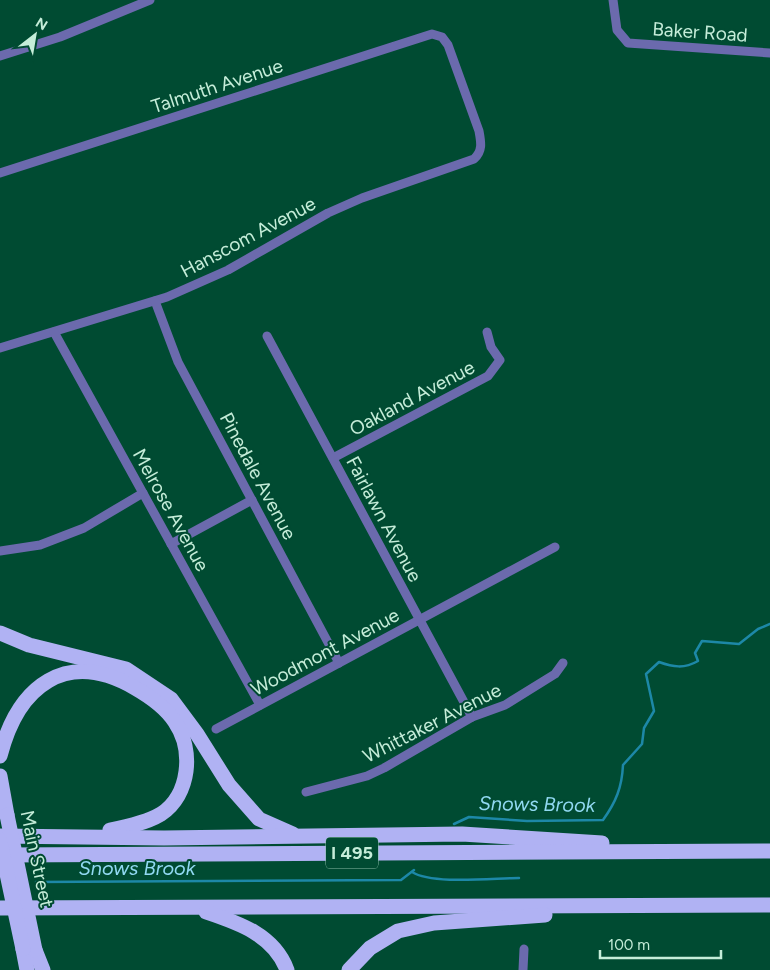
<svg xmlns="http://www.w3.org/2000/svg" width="770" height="970" viewBox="0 0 770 970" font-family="Figtree,sans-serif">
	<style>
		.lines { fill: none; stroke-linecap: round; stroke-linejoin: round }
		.stream { stroke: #1d88a7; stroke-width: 2.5 }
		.street { stroke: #6b6aad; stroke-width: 9 }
		.highway { stroke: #b0b2f3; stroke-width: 15 }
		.highway-bridge { stroke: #b0b2f3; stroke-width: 15 }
		.labels { text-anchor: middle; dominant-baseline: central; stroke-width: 4; stroke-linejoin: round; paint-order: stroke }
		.shield { fill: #004b32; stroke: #8abca7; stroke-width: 1 }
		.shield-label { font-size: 18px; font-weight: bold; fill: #c5edd9 }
		.street-label { font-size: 19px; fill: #c5edd9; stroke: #004b32 }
		.water-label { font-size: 20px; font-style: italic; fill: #91d9f2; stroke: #004b32 }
	</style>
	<rect width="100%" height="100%" fill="#004b32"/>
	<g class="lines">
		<g class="stream">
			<path d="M454,824L469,817L527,821L603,820C616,802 622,787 623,765L642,744L644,728L654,711L646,674L659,662C673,667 684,669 698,661L695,653L702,641L739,644L758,629L770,624"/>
			<path d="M412,872C432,885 494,878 519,878"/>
			<path d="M36,882L401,880L414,870"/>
		</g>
		<g class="street">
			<path d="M613,0L617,30L628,43L770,53"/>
			<path d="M0,56L60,37L150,0"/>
			<path d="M0,173L432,34L442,37L448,45L479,131C481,142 483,151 474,159L362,198L328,213L228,270L167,297L0,348"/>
			<path d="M155,301L178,362L339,663"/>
			<path d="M54,332L260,705"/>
			<path d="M267,336L472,717"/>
			<path d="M333,458L488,376L500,360L491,347L487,332"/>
			<path d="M171,544L252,500"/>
			<path d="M0,551L40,545L84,528L143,493"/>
			<path d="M216,729L555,547"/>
			<path d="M306,792L367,776L384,768L472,717L505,705L555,674L563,663"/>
			<path d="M523,970L524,949"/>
		</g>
		<g class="highway">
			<path d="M0,633L29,645L126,669L171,699L197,734L229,785L259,819L293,834"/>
			<path d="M0,756C18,686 66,648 135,688C149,696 166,708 175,722C194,750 190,795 161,814C146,823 126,827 110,830"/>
			<path d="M0,776L7,815"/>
			<path d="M0,836L164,838L462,834L602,843"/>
			<path d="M4,855L770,851"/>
			<path d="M0,908L770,905"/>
			<path d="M206,912C239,923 274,935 287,970"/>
			<path d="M23,949L27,970"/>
			<path d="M35,950L43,970"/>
			<path d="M349,970L370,948L398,931L434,923L545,915"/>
		</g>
		<g class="highway-bridge">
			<path d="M7,815L35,950"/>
			<path d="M0,841L23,949"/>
		</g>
	</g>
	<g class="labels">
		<rect class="shield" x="326" y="837.5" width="52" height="31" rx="4"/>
		<g class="shield-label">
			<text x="352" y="853">I 495</text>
		</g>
		<g class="street-label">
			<text transform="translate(700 32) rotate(4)">Baker Road</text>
			<text transform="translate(217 86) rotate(-18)">Talmuth Avenue</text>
			<text transform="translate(248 237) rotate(-28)">Hanscom Avenue</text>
			<text transform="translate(412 398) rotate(-28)">Oakland Avenue</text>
			<text transform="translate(258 476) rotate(62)">Pinedale Avenue</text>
			<text transform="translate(171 510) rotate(61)">Melrose Avenue</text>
			<text transform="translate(384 519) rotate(62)">Fairlawn Avenue</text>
			<text transform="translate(325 652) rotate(-28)">Woodmont Avenue</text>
			<text transform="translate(432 723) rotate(-27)">Whittaker Avenue</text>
			<text transform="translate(37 859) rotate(78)">Main Street</text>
		</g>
		<g class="water-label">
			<text transform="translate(537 804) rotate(1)">Snows Brook</text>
			<text x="137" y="868">Snows Brook</text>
		</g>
	</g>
	<g transform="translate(35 35) rotate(31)" stroke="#004b32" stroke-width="4" paint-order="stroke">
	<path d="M0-4L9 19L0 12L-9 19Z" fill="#c5edd9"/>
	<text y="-8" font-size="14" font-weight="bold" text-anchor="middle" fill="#c5edd9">N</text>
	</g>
	<path d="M600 950v8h121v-8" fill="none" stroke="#c5edd9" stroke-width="2.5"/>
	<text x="608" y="950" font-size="15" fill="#c5edd9" stroke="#004b32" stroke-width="4" paint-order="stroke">100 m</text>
</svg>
